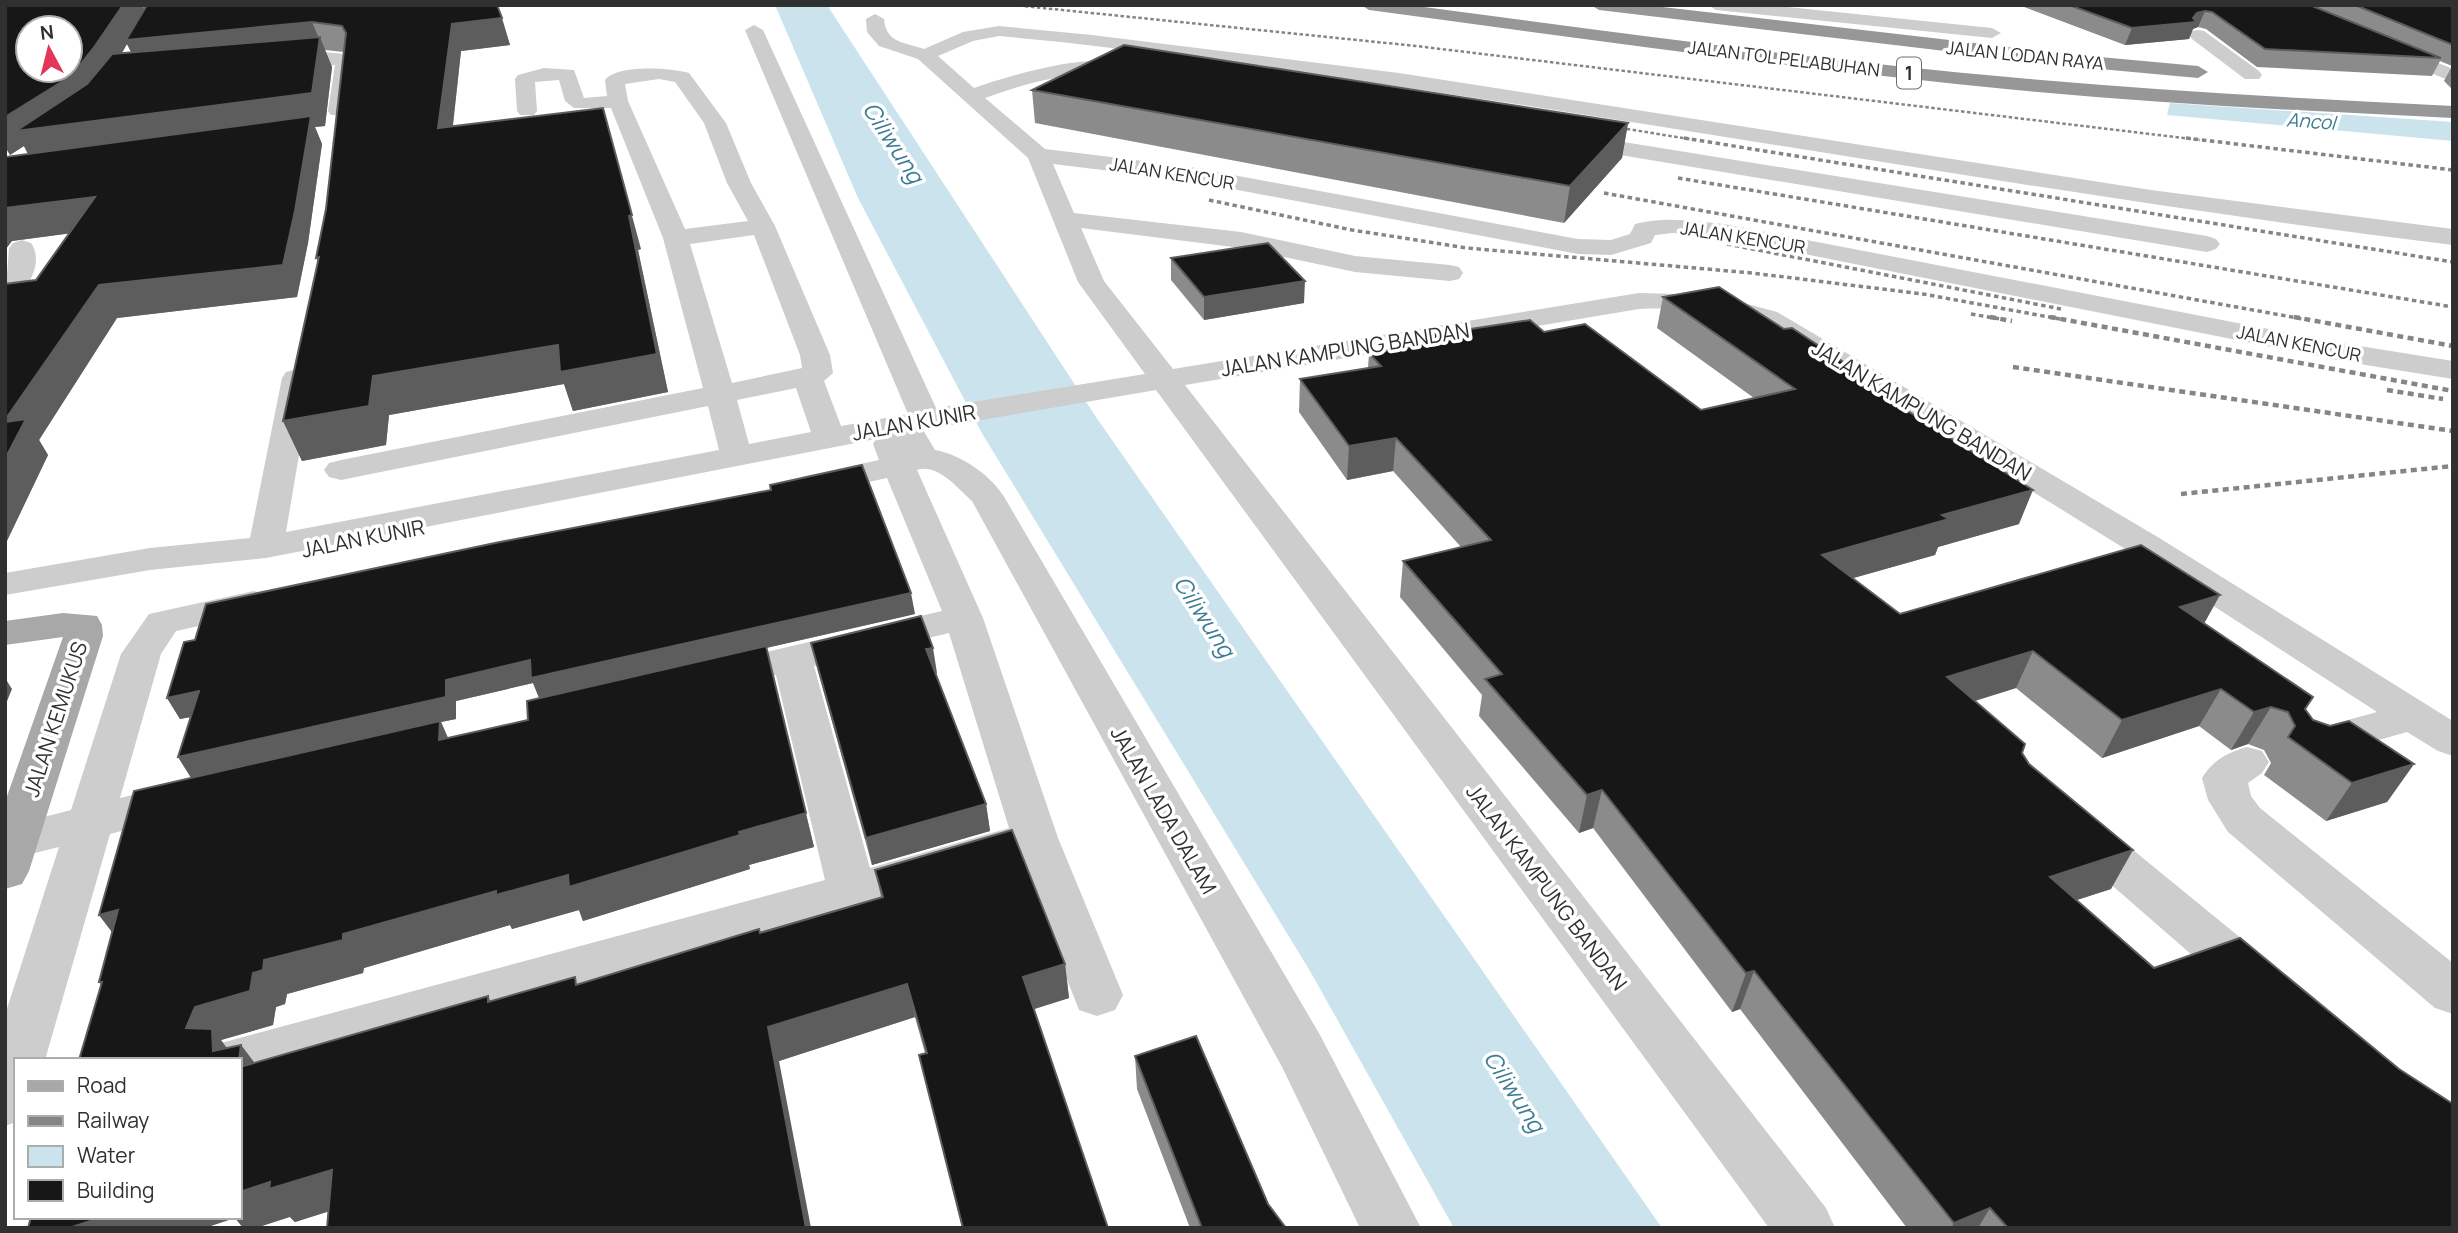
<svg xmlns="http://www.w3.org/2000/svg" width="2458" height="1233" viewBox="0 0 2458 1233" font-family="Manrope,sans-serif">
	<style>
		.water { fill: #cbe3ec }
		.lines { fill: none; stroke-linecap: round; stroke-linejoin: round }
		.minor { fill: #cdcdcd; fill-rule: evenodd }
		.major { fill: #a8a8a8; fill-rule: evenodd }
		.highway { fill: #979797; fill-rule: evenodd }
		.rail-far2 { stroke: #858585; stroke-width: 2.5; stroke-dasharray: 3.5 2.5; stroke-linecap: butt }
		.rail-far1 { stroke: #858585; stroke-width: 3.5; stroke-dasharray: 4.5 3.5; stroke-linecap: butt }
		.rail { stroke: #858585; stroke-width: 4.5; stroke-dasharray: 6 4.5; stroke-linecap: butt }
		.wall { fill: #8b8b8b; fill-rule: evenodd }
		.shaded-wall { fill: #5d5d5d; fill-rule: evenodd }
		.building { fill: #171717; stroke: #5d5d5d; stroke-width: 2; fill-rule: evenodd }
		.labels { text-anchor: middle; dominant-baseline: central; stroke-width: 7; stroke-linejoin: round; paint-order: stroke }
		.far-street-label { font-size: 18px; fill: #303030; stroke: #fff }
		.shield { fill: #fff; stroke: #6e6e6e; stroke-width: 2 }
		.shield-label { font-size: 19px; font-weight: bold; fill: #303030 }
		.far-water-label { font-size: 19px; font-style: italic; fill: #3e7c92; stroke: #fff }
		.street-label { font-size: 21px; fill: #303030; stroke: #fff }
		.water-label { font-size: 23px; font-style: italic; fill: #3e7c92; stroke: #fff }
	</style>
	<rect width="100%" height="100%" fill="#fff"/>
	<g class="water">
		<path d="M775,5H827L1096,417L1662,1228H1454L1310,971L983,435L858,198Z"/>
		<path d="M2170,103L2453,122V141L2167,115Z"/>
	</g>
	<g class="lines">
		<g class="minor">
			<path d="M1708,5H1769L1992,28L2001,33L1992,38L1716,10Z"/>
			<path d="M875,14L884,19C886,43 904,42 924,49L963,32L999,26L1092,35L1399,73L2151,190L2453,229V245C1987,188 1527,95 1061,42L999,36L973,41L938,56L974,88C1019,73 1087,52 1134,64L1137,68C1128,78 1107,73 1094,74C1057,75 1020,85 985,98L1045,149L1185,166L1578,239L1611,240L1630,234L1635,224C1665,216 1694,221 1724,224L2347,344L2453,361V379L2347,362L1724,238L1673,233L1655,235L1651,243L1611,255L1578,254L1185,180L1053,164L1074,213L1241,232L1355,256L1450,265L1459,267L1463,273L1459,279L1450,281L1355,272L1241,248L1081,228L1104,281L1173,369L1639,293L1714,295L1777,312L2161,539L2453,721V756L2438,751L2407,732L2312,759L2297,754L2291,744L2297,734L2377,712L2135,555L1775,332C1731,311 1688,307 1639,309L1185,385L1826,1208L1835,1228H1769L1156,390L923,430L935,450C961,455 988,473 1003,495L1320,1035L1421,1228H1360L1282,1067L972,501C957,488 938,463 917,470L983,618L1058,838L1123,995L1115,1010L1097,1016L1079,1010L1020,860L851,911L240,1083V1060H213L221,1043L825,880L776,675L719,689L705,685L699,676L705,667L719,663L942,611L887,478L813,494L801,491L796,484L801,477L879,460L873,444L876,439L266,558L150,570L5,595V573L150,548L250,538L282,378L286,372L297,369L308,372L312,378L286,532L719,450L708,406L341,480L329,477L324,470L329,463L341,460L703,388L663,238L611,108H574L565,101L559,80L535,82L537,111L534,115H520L517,111L515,79L518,75L544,68L574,70L584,98L607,96L605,80C618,64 670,68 689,73L726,123L751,183L775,226L830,355L833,373L824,381L841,426L908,414L745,30L754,25L763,30L936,408L1145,374L1078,282L1028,158L918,59L879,46L867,32L866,19ZM659,79L675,82L704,123L727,183L748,221L685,229L628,101L625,84ZM754,235L800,355L802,368L732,383L690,244ZM796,388L811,432L749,444L737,400ZM949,633L1009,828L870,868L814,666Z"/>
			<path d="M2198,30L2204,31L2259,71L2262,75L2259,79H2245L2192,39L2189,35L2192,31Z"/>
			<path d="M2387,42L2453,69V82L2380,52L2378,48L2380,44Z"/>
			<path d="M323,52L345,54L354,60L348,111L345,115H331L328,111L335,65L275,69L265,63L275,57Z"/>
			<path d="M1574,134L2207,236L2216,239L2220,244L2216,249L2207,252L1566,146L1563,141L1566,136Z"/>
			<path d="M22,240L31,243C45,263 27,295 5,300L9,248L13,243Z"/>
			<path d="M254,591L267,595L273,603L267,611L176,631L161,654L120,798L180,784L196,789L202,800L196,811L110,834L45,1060H16V1122L5,1126V1015L59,847L15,858L5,855V827L71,810L121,654L149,614Z"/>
			<path d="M2247,747L2262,751L2269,762L2262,773L2248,783L2251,796L2260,808L2453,963V1014L2435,1008L2228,832L2208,800L2202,778C2212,761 2228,752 2247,747Z"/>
			<path d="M2084,818L2100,823L2275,966L2283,981L2275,996L2257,1002L2239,996L2068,847L2061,835L2068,823Z"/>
		</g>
		<path class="major" d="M63,613L97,616L102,625L103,636L29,871L22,884L5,889V802L63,637L5,645V621Z"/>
		<g class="highway">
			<path d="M1361,5H1409C1612,32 1815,60 2019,78C2164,91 2308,99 2453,106V118C2307,111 2161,104 2016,90C1799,69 1584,39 1369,10Z"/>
			<path d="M1591,5H1645L2089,56L2198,66L2208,72L2198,78L2089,68L1599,10Z"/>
		</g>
		<g class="rail-far2">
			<path d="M1013,5L1416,46L2200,140"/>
			<path d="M1609,126L1695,140"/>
		</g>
		<g class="rail-far1">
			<path d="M1684,138L2453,262"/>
			<path d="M2186,138L2453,170"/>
			<path d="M1678,178L2453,307"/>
			<path d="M1604,193L2303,319"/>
			<path d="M1209,200L1352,230L1467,248L1752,273L1923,294L2060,319"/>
			<path d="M1727,244L2061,309"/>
			<path d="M1971,314L2000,319"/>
		</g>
		<g class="rail">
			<path d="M1990,317L2012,321"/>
			<path d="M2050,317L2453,391"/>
			<path d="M2294,317L2453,346"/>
			<path d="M2013,367L2453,431"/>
			<path d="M2387,390L2443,399"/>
			<path d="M2181,494L2453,466"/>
		</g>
	</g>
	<g class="wall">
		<path d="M5,5H497L510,45L461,51L453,126L641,249L638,250L668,392L573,411L564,384L389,415L386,445L302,461L283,421L318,262L316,258L326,209L344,52L325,50L332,67L325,126L315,127L322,144L308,243L297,297L117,318L39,440L48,455L5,545V284L36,280L70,233L12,241L5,250V157L28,154L24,146L10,155ZM127,44L131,52L122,53Z"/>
		<path d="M2019,5H2453V88H2451L2444,81L2452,66L2440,61L2432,76L2257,67L2206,29L2198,27L2193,29L2189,39L2125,45Z"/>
		<path d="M1032,90L1628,123L1622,158L1564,223L1035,123Z"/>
		<path d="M1171,258L1304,303L1204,320L1171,280Z"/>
		<path d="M1663,297L1849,374L2019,524L1938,547L1935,555L1853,578L1900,614L2204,623L2305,709L2313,720L2414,764L2387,802L2326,821L2264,775L2271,763L2264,750L2248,744L2231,750L2199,726L2102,758L2016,688L1975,701L2022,753L2111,889L2077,900L2453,1228H1907L1740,1009L1732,1012L1593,828L1579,833L1479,716L1482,695L1400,597L1403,561L1461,547L1393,471L1347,480L1299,412L1300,379L1368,368L1369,353L1404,348L1405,339L1544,332L1701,410L1754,398L1657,328Z"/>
		<path d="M915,614L766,648L814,847L749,865L750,869L583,921L579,910L512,929L510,925L364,968L363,973L287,994L285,1004L276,1007L273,1025L221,1040L227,1048L241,1045L254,1063L488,996L491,1001L579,984L881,897L875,870L1065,964L1069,998L1034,1009L1108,1228H962L919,1055L925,1053L915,1017L779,1061L295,1222L290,1217L235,1218L28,1228L240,1217L99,982L112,932L99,915L191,778L178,757L191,717L180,719L167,698ZM533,683L539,698L528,720L448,738L441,722L456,719V701Z"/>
		<path d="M811,643L937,673L935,674L986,804L990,831L872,865L817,668Z"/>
		<path d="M1135,1056L1268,1204L1286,1228H1190L1137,1089Z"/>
	</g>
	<g class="shaded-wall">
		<path d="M123,5H142L149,19L312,22L320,41V37L332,67L325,126L315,127L322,144L308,243L297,297L117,318L39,440L48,455L5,545V420L99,285L283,265L34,166L24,146L10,155L5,147V117ZM127,44L139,68L109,75Z"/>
		<path d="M2205,11L2198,27L2193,29L2189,39L2125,45L2132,28Z"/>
		<path d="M502,18L510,45L461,51L449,159L438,128L452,24Z"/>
		<path d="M603,108L641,249L638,250L668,392L573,411L564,384L389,415L386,445L302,461L283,421L373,376Z"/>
		<path d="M1628,123L1622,158L1564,223L1570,186Z"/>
		<path d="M95,197L111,228L12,241L5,250V208Z"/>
		<path d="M1305,281L1304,303L1204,320V297Z"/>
		<path d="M1851,367L1841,399V369Z"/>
		<path d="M1396,438L1393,471L1347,480L1349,446Z"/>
		<path d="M2033,490L2019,524L1938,547L1935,555L1811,590L1822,555L1942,515Z"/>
		<path d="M911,593L915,614L766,648L814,847L749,865L750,869L583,921L579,910L512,929L510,925L364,968L363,973L287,994L285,1004L276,1007L273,1025L221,1040L235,1060L215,1054L186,1028L195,1007L253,973L264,960L343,934L496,891L540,700L533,683L456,701V719L441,722L455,754L192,779L178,757L446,680L530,660Z"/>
		<path d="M2220,595L2200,631L2180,607Z"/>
		<path d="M933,648L937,673L930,675L926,649Z"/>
		<path d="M2033,651L2016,688L1932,714L1947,677Z"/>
		<path d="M5,678L12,689L5,706Z"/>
		<path d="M2221,689L2199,726L2102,758L2122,720Z"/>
		<path d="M199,691L212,713L180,719L167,698Z"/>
		<path d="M2271,707L2248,744L2231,750L2254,712Z"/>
		<path d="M2414,764L2387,802L2326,821L2352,783Z"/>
		<path d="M1602,790L1593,828L1579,833L1587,795Z"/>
		<path d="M986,804L990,831L872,865L866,838Z"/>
		<path d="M2133,850L2111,889L2030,915L2050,877Z"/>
		<path d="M118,910L124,948L99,915Z"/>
		<path d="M1065,964L1069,998L1028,1011L1023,977Z"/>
		<path d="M1754,971L1740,1009L1732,1012L1746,973Z"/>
		<path d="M907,984L915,1017L779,1061L811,1228H806L768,1027Z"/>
		<path d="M241,1045L266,1078L240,1071V1060H239Z"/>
		<path d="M332,1170L356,1203L295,1222L290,1217L256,1228H243L235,1218L205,1228H69L103,1217H240V1192L270,1182Z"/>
		<path d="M1990,1208L1978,1228H1951L1954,1223Z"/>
	</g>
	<g class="building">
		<path d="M5,5H123L95,46L71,76L5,117ZM28,28H70V70H28Z"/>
		<path d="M147,5H497L502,18L452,24L438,128L603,108L632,215L629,216L657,354L560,372L558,345L373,376L369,406L283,421L319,257L316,258L326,209L346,33L342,26L312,22L126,40Z"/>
		<path d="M2069,5H2310L2441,58L2265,49L2212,12L2205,11L2197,13L2193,18L2196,22L2132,28Z"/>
		<path d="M2355,5H2453V45Z"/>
		<path d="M320,37L312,93L16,131L87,84L112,54Z"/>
		<path d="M1124,45L1628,123L1570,186L1032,90Z"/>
		<path d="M311,116L295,211L283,265L99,285L5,420V284L36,280L95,197L5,208V157Z"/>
		<path d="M1268,243L1305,281L1204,297L1171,258Z"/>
		<path d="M1719,287L1784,329L1792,328L1851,367L1841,369L2033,490L1942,515L1949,519L1822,555L1900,614L2141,545L2220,595L2180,607L2313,697L2305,709L2313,720L2330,726L2349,721L2414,764L2352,783L2288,737L2295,726L2288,712L2271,707L2254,712L2221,689L2122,720L2033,651L1947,677L2025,744L2022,753L2029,764L2133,850L2050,877L2154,968L2240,938L2399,1069L2453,1104V1228H2008L1990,1208L1954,1223L1754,971L1746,973L1602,790L1587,795L1485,679L1502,674L1403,561L1491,540L1396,438L1349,446L1300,379L1381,366L1369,353L1411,347L1405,339L1530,320L1544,332L1585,324L1701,410L1795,389L1663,297Z"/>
		<path d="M26,419L5,459V422Z"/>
		<path d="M862,465L911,593L531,678L530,660L446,680V697L178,757L199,691L167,698L184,642L195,640L206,604L495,543L771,490L770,485Z"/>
		<path d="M921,616L933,648L926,649L986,804L866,838L811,643Z"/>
		<path d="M766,646L806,813L739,832L740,835L569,887L568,875L496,895V891L343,934V940L264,960L263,970L253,973L250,991L195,1007L186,1028L212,1029L213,1051L241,1045L239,1060H79L102,982H99L118,910L99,915L134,791L440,721L439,740L528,720L527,701Z"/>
		<path d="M1012,830L1065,964L1023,977L1108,1228H963L919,1055L927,1053L907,984L768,1027L806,1228H327L332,1170L269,1189L270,1182L240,1192V1067L488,996V1002L575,977L576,985L759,929L760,933L883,897L875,870Z"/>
		<path d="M1196,1036L1268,1204L1286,1228H1202L1135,1056Z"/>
		<path d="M31,1217H103L69,1228H28Z"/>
	</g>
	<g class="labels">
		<g class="far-street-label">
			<text transform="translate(2025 55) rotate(6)">JALAN LODAN RAYA</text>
			<text transform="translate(1784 58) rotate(7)">JALAN TOL PELABUHAN</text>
			<text transform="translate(1172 173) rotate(9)">JALAN KENCUR</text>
			<text transform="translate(1743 237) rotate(9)">JALAN KENCUR</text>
			<text transform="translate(2299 343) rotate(11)">JALAN KENCUR</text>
		</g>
		<rect class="shield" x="1897" y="57.5" width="24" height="31" rx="5"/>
		<g class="shield-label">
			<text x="1909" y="73">1</text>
		</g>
		<g class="far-water-label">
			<text transform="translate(2311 121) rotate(4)">Ancol</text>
		</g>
		<g class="street-label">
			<text transform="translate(1345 349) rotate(-9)">JALAN KAMPUNG BANDAN</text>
			<text transform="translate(1922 410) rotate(31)">JALAN KAMPUNG BANDAN</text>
			<text transform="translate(914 422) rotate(-10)">JALAN KUNIR</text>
			<text transform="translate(363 538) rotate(-11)">JALAN KUNIR</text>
			<text transform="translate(55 719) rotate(-72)">JALAN KEMUKUS</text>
			<text transform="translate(1164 810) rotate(60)">JALAN LADA DALAM</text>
			<text transform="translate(1547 887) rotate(53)">JALAN KAMPUNG BANDAN</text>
		</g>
		<g class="water-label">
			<text transform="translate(894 142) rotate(57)">Ciliwung</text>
			<text transform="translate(1205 616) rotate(57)">Ciliwung</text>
			<text transform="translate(1515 1091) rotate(57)">Ciliwung</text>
		</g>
	</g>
	<rect width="2458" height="1233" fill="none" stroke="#303030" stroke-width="14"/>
	<rect x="14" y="1058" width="228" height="161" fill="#ffffff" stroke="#acacac" stroke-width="2"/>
	<rect x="28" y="1081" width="35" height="10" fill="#a8a8a8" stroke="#acacac" stroke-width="2"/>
	<text x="77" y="1093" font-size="21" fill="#303030">Road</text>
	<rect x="28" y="1116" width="35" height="10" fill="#858585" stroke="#acacac" stroke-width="2"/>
	<text x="77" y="1128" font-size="21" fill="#303030">Railway</text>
	<rect x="28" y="1146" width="35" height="21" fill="#cbe3ec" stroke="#acacac" stroke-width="2"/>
	<text x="77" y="1163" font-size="21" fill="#303030">Water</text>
	<rect x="28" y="1180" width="35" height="21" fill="#171717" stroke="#acacac" stroke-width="2"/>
	<text x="77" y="1198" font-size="21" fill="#303030">Building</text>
	<g transform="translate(49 49) rotate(353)"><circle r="33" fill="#ffffff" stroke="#acacac" stroke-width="2"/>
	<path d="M0-5L12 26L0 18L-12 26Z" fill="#e33659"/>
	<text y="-10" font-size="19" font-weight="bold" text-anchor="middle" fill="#303030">N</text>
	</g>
</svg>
